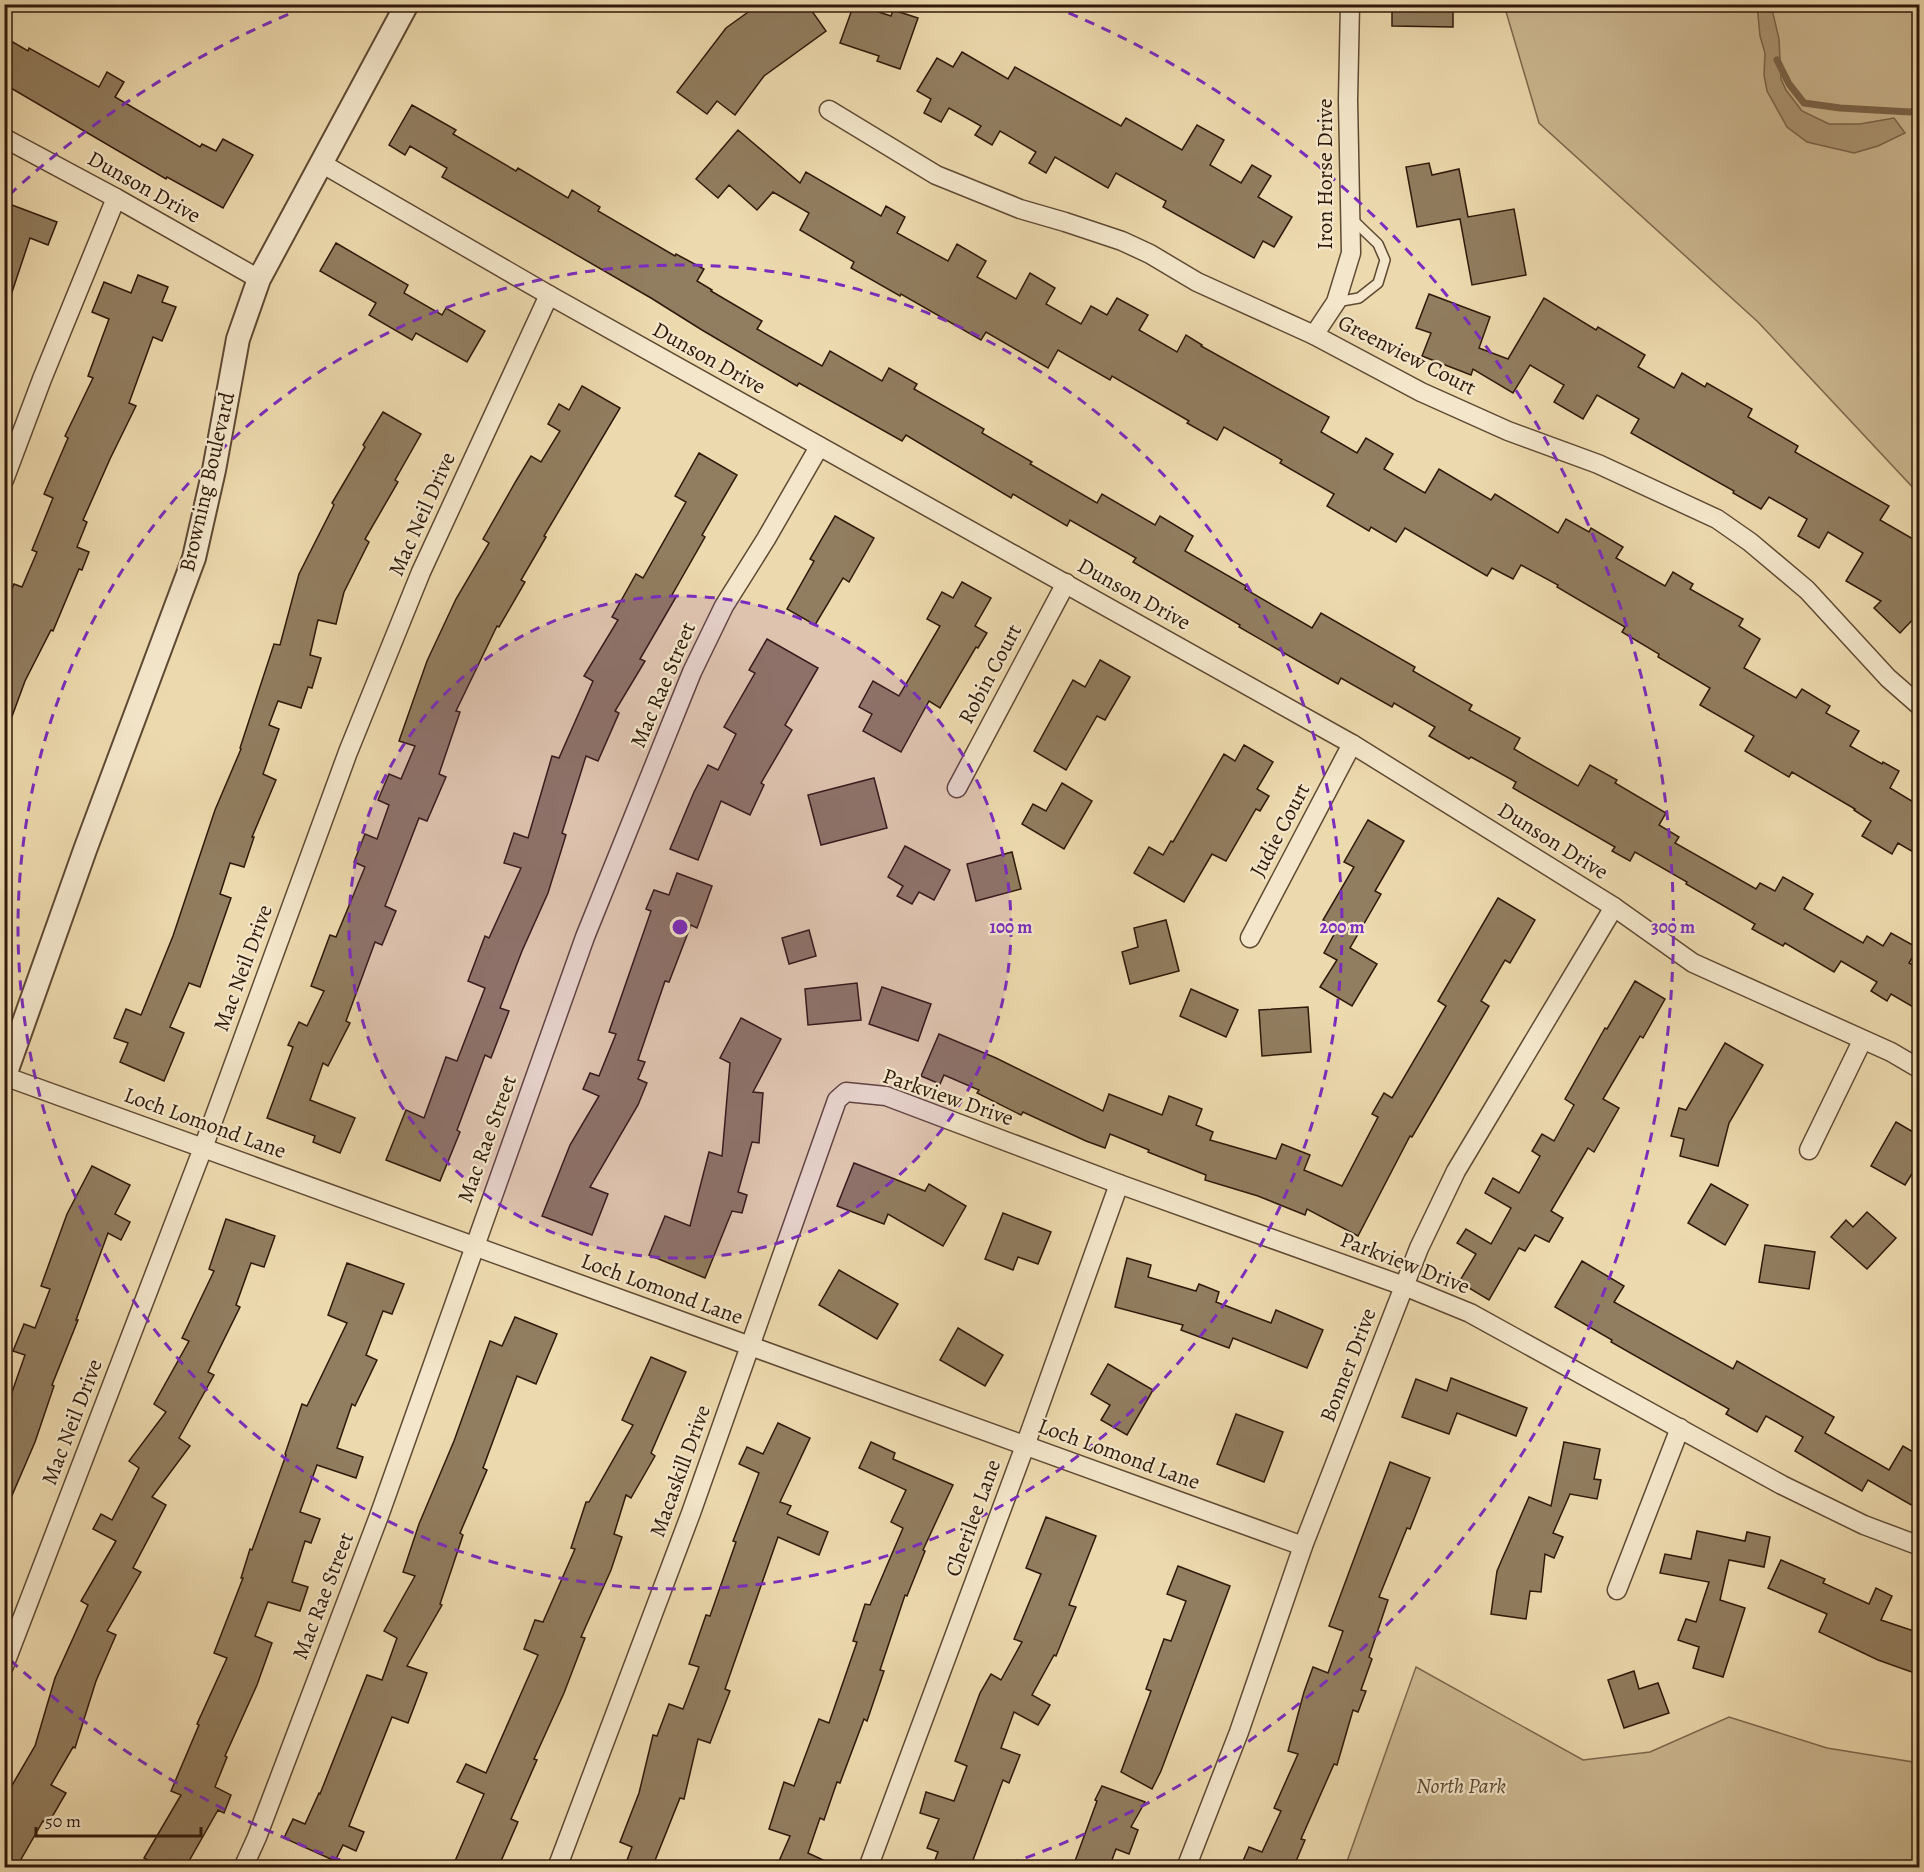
<svg xmlns="http://www.w3.org/2000/svg" width="1924" height="1872" viewBox="0 0 1924 1872" font-family="Alegreya,serif">
	<style>
		.green { fill: #ccb891; stroke: #7e684e; stroke-width: 1.5 }
		.water { fill: #ac9876; stroke: #7a654b; stroke-width: 1.5 }
		.lines { fill: none; stroke-linecap: round; stroke-linejoin: round }
		.stream { stroke: #7a654b; stroke-width: 7 }
		.building { fill: #917d5f; stroke: #2f190a; stroke-width: 1.5 }
		.service-casing { stroke: #5e4933; stroke-width: 12 }
		.minor-casing { stroke: #5e4933; stroke-width: 21 }
		.tertiary-casing { stroke: #5e4933; stroke-width: 26 }
		.service { stroke: #f3e6ca; stroke-width: 9 }
		.minor { stroke: #f3e6ca; stroke-width: 18 }
		.tertiary { stroke: #f3e6ca; stroke-width: 22 }
		.ring { fill: none; stroke: #7b2cbf; stroke-width: 3; stroke-dasharray: 10 8 }
		.labels { text-anchor: middle; dominant-baseline: central; stroke-width: 4.5; stroke-linejoin: round; paint-order: stroke }
		.street-label { font-size: 22px; fill: #2f190a; stroke: #f3e6ca }
		.park-label { font-size: 22px; font-style: italic; fill: #5e4932; stroke: #f3e6ca }
		.centre { fill: #7b2cbf; stroke: #f3e6ca; stroke-width: 3 }
		.ring-label { font-size: 18px; text-anchor: middle; font-weight: bold; fill: #7b2cbf; stroke: #f3e6ca; stroke-width: 4.5; stroke-linejoin: round; paint-order: stroke }
	</style>
	<rect width="100%" height="100%" fill="#ecd9ad"/>
	<filter id="stains"><feTurbulence type="fractalNoise" baseFrequency=".00333" numOctaves="4"/><feColorMatrix values="0 0 0 0 .2 0 0 0 0 .09 0 0 0 0 .02 0 0 0 .5 -.17"/></filter>
	<radialGradient id="worn" r=".72"><stop offset=".6" stop-color="#630" stop-opacity="0"/><stop offset="1" stop-color="#630" stop-opacity=".3"/></radialGradient>
	<g class="green">
		<path d="M1504,5H1919V494L1758,322L1539,123Z"/>
		<path d="M1416,1667L1583,1760L1650,1752L1729,1717L1827,1748L1919,1763V1867H1345Z"/>
	</g>
	<path class="water" d="M1757,5H1771L1779,39L1781,79L1786,90L1802,111L1829,124H1860L1894,118L1905,133L1878,146L1854,153L1807,142L1787,127L1767,91L1764,75L1765,53L1760,36Z"/>
	<g class="lines">
		<path class="stream" d="M1777,60L1789,84L1804,103L1840,108L1910,112L1920,109"/>
	</g>
	<g class="building">
		<path d="M807,4L826,31L764,76L735,115L717,101L707,114L677,92L726,28L758,5Z"/>
		<path d="M854,4L891,16L893,10L918,18L900,69L877,61L879,56L840,43Z"/>
		<path d="M1392,4H1453V27L1392,26Z"/>
		<path d="M4,37L28,51L29,48L99,87L107,72L124,82L115,97L200,147L202,144L216,151L223,139L253,155L223,208L167,177L166,179L4,84Z"/>
		<path d="M962,52L1008,79L1015,67L1121,126L1126,118L1182,150L1197,125L1224,140L1210,165L1241,183L1252,165L1271,176L1258,197L1292,217L1274,247L1263,241L1254,258L1163,207L1166,201L1116,173L1108,188L1055,157L1046,173L1029,163L1036,152L1000,131L992,145L975,135L981,126L949,108L941,122L924,113L931,99L917,91L937,58L953,67Z"/>
		<path d="M412,105L456,130L453,134L516,171L518,168L568,198L572,190L600,207L598,211L675,256L676,254L704,269L697,281L712,290L711,291L762,321L757,329L822,366L830,351L882,381L889,368L917,384L914,389L984,429L982,433L1032,462L1030,464L1097,503L1102,494L1155,525L1160,516L1193,536L1185,551L1246,586L1245,589L1312,628L1321,613L1415,667L1413,671L1472,705L1469,710L1520,738L1514,749L1578,786L1590,765L1617,780L1615,783L1666,813L1659,825L1679,837L1675,843L1756,889L1760,883L1775,891L1783,877L1813,894L1804,909L1863,943L1867,936L1883,946L1891,933L1918,948L1909,963L1920,969V1011L1891,994L1887,1001L1871,991L1877,982L1841,961L1834,972L1785,943L1783,946L1752,929L1755,924L1686,884L1687,882L1635,852L1630,861L1612,851L1615,847L1513,788L1516,782L1471,757L1469,759L1429,736L1435,727L1394,703L1392,707L1341,678L1338,684L1239,627L1240,625L1133,562L1136,558L1070,520L1067,526L1013,494L1011,498L906,435L902,441L799,383L797,386L702,330L651,298L442,177L447,168L410,146L405,155L389,145Z"/>
		<path d="M738,130L800,183L806,172L881,216L886,206L905,217L897,233L948,261L957,244L986,261L977,277L1016,299L1030,273L1055,288L1046,304L1081,324L1091,306L1107,315L1117,298L1148,315L1139,330L1177,352L1186,335L1202,345L1201,346L1329,417L1321,432L1357,453L1366,438L1393,454L1384,469L1425,493L1439,469L1491,500L1495,494L1558,533L1566,519L1589,532L1591,528L1623,547L1616,558L1665,586L1673,572L1693,584L1690,589L1743,619L1739,626L1760,639L1744,668L1796,698L1802,689L1830,706L1826,713L1859,731L1850,746L1882,764L1883,762L1899,771L1890,788L1920,806V856L1898,843L1892,854L1862,836L1871,821L1854,810L1855,809L1792,772L1789,777L1745,751L1754,736L1700,705L1710,688L1658,657L1659,654L1622,632L1625,627L1557,587L1558,585L1521,565L1513,579L1492,568L1487,576L1405,528L1396,542L1371,527L1369,531L1327,506L1334,494L1280,463L1282,460L1224,427L1217,440L1187,423L1189,421L1112,376L1110,380L1058,350L1048,368L986,332L981,340L901,294L900,296L851,268L854,262L800,230L809,213L773,192L757,210L729,185L718,198L696,179Z"/>
		<path d="M1429,163L1432,175L1459,169L1468,217L1514,209L1526,275L1472,285L1460,219L1417,227L1406,167Z"/>
		<path d="M4,202L57,222L48,245L30,238L8,304L4,303Z"/>
		<path d="M336,243L408,285L404,293L442,315L446,308L485,331L467,362L416,333L412,340L369,315L376,303L320,271Z"/>
		<path d="M138,275L168,287L162,302L176,307L162,341L153,337L129,403L136,406L110,459L83,520L87,522L77,547L89,552L82,570L79,569L53,631L51,630L25,681L7,730H4V626L11,613L4,610V606L14,584L22,587L37,552L32,550L53,498L44,494L68,438L65,436L93,378L88,376L109,319L92,312L104,282L131,293Z"/>
		<path d="M1429,294L1490,317L1479,348L1508,359L1544,298L1596,330L1598,327L1645,355L1638,367L1674,388L1682,373L1705,387L1707,383L1752,409L1748,417L1798,446L1795,452L1889,506L1880,520L1920,543V612L1900,633L1874,608L1881,601L1846,581L1863,553L1828,532L1819,548L1798,536L1807,519L1769,497L1761,509L1733,493L1734,491L1631,433L1639,419L1597,395L1583,419L1554,402L1564,385L1530,365L1513,393L1473,369L1471,375L1422,356L1431,333L1416,328Z"/>
		<path d="M582,386L620,408L544,536L546,537L521,580L525,582L499,627L497,626L456,711L460,712L439,774L446,777L427,821L419,818L385,906L396,911L382,945L375,942L346,1021L350,1023L328,1066L323,1063L310,1100L355,1118L340,1153L313,1142L315,1136L267,1118L293,1047L288,1045L299,1022L307,1026L324,991L311,986L330,935L336,937L365,867L354,862L365,834L377,839L389,805L378,800L389,774L401,779L415,746L399,741L427,661L456,599L489,543L483,539L516,481L531,456L541,462L560,431L548,424L559,404L569,410Z"/>
		<path d="M383,412L421,434L395,480L398,482L365,539L369,542L344,592L336,624L318,620L310,655L321,658L312,688L308,687L301,708L278,701L269,725L279,729L263,774L276,780L252,837H254L244,867L230,863L220,894L231,898L200,987L189,983L170,1027L184,1033L164,1081L120,1062L128,1043L114,1038L126,1009L141,1015L173,936L215,810L241,749L240,748L274,644L280,645L299,574L334,505L332,503L365,447L363,445Z"/>
		<path d="M699,453L737,475L702,535L705,537L672,595L676,597L640,659L645,661L615,711L619,713L598,761L586,756L562,833L566,835L548,893L522,951L500,1008L509,1011L491,1058L485,1055L457,1130L460,1132L440,1181L386,1160L406,1110L424,1118L446,1057L457,1061L485,988L468,981L485,936L489,938L521,868L504,863L514,833L528,838L552,756L559,758L593,681L584,676L618,620L612,617L636,574L643,578L686,502L675,496Z"/>
		<path d="M835,516L874,538L849,582L843,578L815,625L787,609L814,561L810,559Z"/>
		<path d="M962,582L991,598L975,626L987,633L978,648L976,647L940,708L929,701L901,752L863,731L872,714L859,707L873,681L899,696L940,626L927,619L942,592L953,598Z"/>
		<path d="M767,639L818,668L785,725L792,730L761,783L764,785L750,815L721,801L698,860L670,849L694,792L708,765L718,770L736,734L724,727L755,673L749,670Z"/>
		<path d="M1100,660L1130,677L1105,720L1097,716L1066,770L1034,751L1073,680L1085,687Z"/>
		<path d="M1244,745L1273,762L1257,789L1269,796L1260,811L1256,809L1226,861L1212,854L1184,902L1134,873L1149,847L1163,855L1171,841L1173,842L1224,754L1235,761Z"/>
		<path d="M874,778L887,828L821,845L808,795Z"/>
		<path d="M1062,783L1092,801L1064,849L1022,824L1033,804L1046,811Z"/>
		<path d="M1368,820L1404,841L1375,891L1381,894L1350,948L1377,964L1352,1006L1320,987L1337,960L1324,953L1337,929L1323,920L1354,867L1344,862Z"/>
		<path d="M905,846L950,870L934,900L919,892L912,904L897,896L903,886L888,877Z"/>
		<path d="M1012,852L1021,889L976,901L967,864Z"/>
		<path d="M677,873L712,886L697,928L691,925L669,982L665,981L638,1060L645,1062L638,1079L647,1083L638,1105L590,1187L608,1194L592,1235L542,1216L570,1145L599,1096L583,1089L590,1073L599,1076L616,1034L609,1032L651,911L646,909L654,890L669,895Z"/>
		<path d="M1498,898L1535,920L1510,963L1505,960L1481,1001L1489,1006L1412,1137L1410,1136L1358,1236L1307,1209L1305,1215L1258,1196L1205,1180L1206,1175L1148,1152L1149,1150L1110,1134L1105,1148L1086,1141L1023,1112L1021,1115L977,1093L979,1090L944,1075L940,1084L921,1076L939,1034L996,1058L1103,1111L1109,1094L1162,1115L1169,1096L1202,1109L1196,1125L1213,1132L1210,1140L1276,1159L1282,1144L1310,1155L1304,1170L1342,1186L1378,1117L1372,1114L1384,1093L1392,1098L1446,1006L1438,1001Z"/>
		<path d="M1166,920L1179,971L1130,984L1122,952L1138,947L1134,928Z"/>
		<path d="M809,930L816,956L789,964L782,938Z"/>
		<path d="M1635,981L1665,999L1643,1038L1640,1036L1603,1099L1619,1108L1594,1152L1588,1148L1551,1211L1563,1218L1549,1242L1535,1235L1525,1251L1519,1248L1489,1300L1459,1282L1476,1254L1457,1243L1466,1229L1491,1244L1511,1208L1485,1193L1493,1178L1519,1193L1540,1156L1532,1151L1542,1134L1554,1141L1574,1105L1565,1099L1605,1028L1607,1029Z"/>
		<path d="M857,983L861,1020L808,1025L805,989Z"/>
		<path d="M882,987L931,1004L918,1041L869,1024Z"/>
		<path d="M1191,989L1238,1010L1226,1037L1180,1016Z"/>
		<path d="M1308,1007L1311,1052L1262,1056L1259,1010Z"/>
		<path d="M741,1018L781,1039L753,1092L763,1093L759,1143L752,1142L738,1192L747,1195L742,1213L732,1211L705,1278L649,1255L665,1216L690,1226L709,1152L722,1156L730,1063L720,1058Z"/>
		<path d="M1725,1043L1763,1065L1729,1123L1718,1166L1680,1156L1684,1139L1671,1136L1679,1108L1686,1110Z"/>
		<path d="M1896,1122L1920,1136V1161L1905,1185L1871,1166Z"/>
		<path d="M854,1163L925,1191L929,1184L966,1206L943,1246L888,1214L884,1224L837,1206Z"/>
		<path d="M92,1166L130,1185L115,1214L130,1222L121,1240L108,1233L76,1320H78L52,1385L54,1386L35,1442L4,1514V1415L25,1355L13,1351L24,1324L35,1328L50,1289L41,1286L67,1214Z"/>
		<path d="M1711,1184L1748,1205L1725,1245L1688,1223Z"/>
		<path d="M1867,1212L1896,1238L1867,1269L1831,1237L1846,1220L1853,1227Z"/>
		<path d="M1003,1213L1051,1232L1038,1264L1018,1257L1013,1270L985,1259Z"/>
		<path d="M226,1219L275,1236L264,1267L251,1263L236,1305L240,1307L208,1372L214,1375L179,1438L190,1446L152,1497L166,1505L133,1568L141,1572L107,1631L116,1635L96,1681L75,1748L73,1747L51,1785L66,1793L48,1824L43,1821L16,1868H4V1799L35,1746L55,1678L88,1605L81,1601L116,1541L93,1529L101,1514L112,1520L139,1468L129,1461L166,1412L154,1404L189,1341L182,1338L214,1271L209,1269Z"/>
		<path d="M1765,1245L1815,1252L1809,1289L1759,1282Z"/>
		<path d="M1127,1258L1151,1265L1148,1277L1196,1291L1199,1284L1219,1292L1216,1302L1271,1323L1276,1310L1323,1330L1307,1368L1233,1338L1229,1348L1181,1330L1183,1325L1115,1307Z"/>
		<path d="M1582,1261L1624,1286L1614,1302L1733,1369L1737,1361L1834,1417L1825,1433L1889,1470L1903,1446L1920,1456V1510L1868,1480L1862,1491L1795,1451L1803,1437L1766,1416L1757,1432L1726,1414L1729,1409L1611,1342L1612,1340L1555,1307Z"/>
		<path d="M347,1263L404,1284L392,1314L383,1311L366,1355L377,1360L355,1406L352,1404L337,1448L363,1457L356,1478L317,1465L300,1512L320,1519L311,1543L305,1541L292,1582L308,1587L300,1611L268,1602L255,1636L272,1643L257,1685L225,1756L227,1757L215,1787L231,1795L224,1813L218,1810L185,1868H161L144,1858L181,1795L171,1791L199,1725L197,1724L227,1658L214,1653L243,1578H241L250,1549L252,1550L286,1455L285,1454L302,1404L307,1406L347,1323L328,1315Z"/>
		<path d="M839,1270L898,1304L877,1339L819,1305Z"/>
		<path d="M515,1317L557,1334L536,1384L517,1376L483,1468L487,1470L460,1533L463,1535L440,1604L442,1605L407,1666L427,1673L408,1723L392,1717L349,1826L364,1832L356,1851L343,1845L335,1861L284,1838L293,1819L305,1824L319,1793L320,1794L367,1675L382,1680L397,1638L384,1631L415,1576L403,1572L419,1524L454,1441L490,1341L502,1346Z"/>
		<path d="M958,1328L1003,1355L985,1386L940,1360Z"/>
		<path d="M651,1357L686,1372L651,1453L655,1456L631,1498L626,1495L614,1534L622,1537L611,1570L581,1637L585,1638L564,1693L534,1759L537,1760L511,1819L518,1822L498,1868H452L484,1794L457,1782L466,1764L486,1773L538,1655L524,1649L535,1620L543,1622L575,1549L571,1548L586,1502H589L633,1425L622,1420Z"/>
		<path d="M1108,1364L1153,1390L1127,1435L1101,1420L1110,1405L1091,1394Z"/>
		<path d="M1451,1378L1527,1408L1516,1436L1457,1413L1449,1434L1402,1417L1416,1379L1447,1391Z"/>
		<path d="M1236,1414L1283,1432L1264,1482L1217,1464Z"/>
		<path d="M778,1423L810,1438L780,1502L791,1506L787,1514L828,1532L819,1555L778,1537L725,1689L730,1691L710,1743L698,1739L684,1799L680,1798L652,1868H624L632,1847L620,1842L639,1793L653,1735L657,1736L669,1704L683,1709L699,1667L689,1664L706,1615L710,1616L736,1542L733,1541L759,1473L739,1464L747,1447L763,1454Z"/>
		<path d="M871,1442L895,1453L893,1459L953,1485L923,1550L925,1551L907,1596L905,1595L880,1670L884,1671L867,1721L864,1719L840,1783L837,1782L824,1820L820,1818L808,1853L840,1868H776L790,1836L769,1829L784,1782L794,1786L819,1719L829,1723L857,1642L853,1641L865,1604L870,1605L903,1528L891,1522L906,1490L859,1468Z"/>
		<path d="M1564,1442L1600,1449L1594,1479L1601,1480L1597,1499L1570,1494L1553,1533L1563,1537L1554,1558L1545,1554L1541,1592L1530,1591L1526,1619L1491,1614L1497,1571L1529,1497L1551,1506Z"/>
		<path d="M1390,1462L1430,1478L1410,1529L1407,1528L1379,1597L1388,1600L1369,1657L1372,1659L1361,1690L1366,1691L1358,1712L1353,1710L1337,1765L1334,1764L1301,1839L1305,1840L1294,1866L1297,1868H1240L1249,1847L1262,1852L1281,1811L1274,1808L1298,1754L1288,1751L1304,1692L1313,1667L1328,1673L1343,1631L1329,1626Z"/>
		<path d="M1046,1517L1096,1536L1069,1605L1076,1607L1056,1656L1054,1655L1032,1695L1050,1705L1038,1725L1014,1712L1001,1748L1020,1755L1009,1783L1003,1780L970,1868H932L938,1852L927,1848L939,1819L920,1813L926,1792L954,1801L967,1766L955,1761L980,1693L991,1674L1001,1680L1022,1642L1014,1639L1041,1574L1026,1568Z"/>
		<path d="M1697,1531L1745,1541L1747,1532L1770,1537L1764,1567L1729,1560L1720,1600L1745,1608L1723,1677L1693,1668L1699,1647L1678,1640L1686,1619L1696,1622L1709,1582L1660,1573L1665,1554L1691,1559Z"/>
		<path d="M1781,1560L1825,1579L1823,1583L1869,1604L1876,1588L1892,1596L1881,1620L1920,1633V1675L1878,1660L1819,1632L1827,1614L1768,1588Z"/>
		<path d="M1178,1566L1230,1586L1161,1771L1152,1789L1121,1772L1151,1691L1146,1689L1164,1639L1171,1641L1186,1601L1167,1594Z"/>
		<path d="M1634,1671L1639,1689L1658,1683L1669,1713L1624,1728L1608,1680Z"/>
		<path d="M1102,1786L1145,1802L1131,1827L1138,1830L1129,1854L1116,1849L1109,1868H1091L1075,1861L1097,1801L1095,1800Z"/>
	</g>
	<g class="lines">
		<g class="service-casing">
			<path id="service" d="M1336,302L1359,298L1378,283L1385,260L1378,244L1351,218"/>
		</g>
		<g class="minor-casing">
			<g id="minor">
				<path d="M829,110L936,175L1020,209L1065,222L1122,241L1150,254L1197,282L1314,335L1421,392L1508,431L1598,464L1717,519L1750,542L1807,590L1888,678L1920,706"/>
				<path d="M4,138L116,198L259,279"/>
				<path d="M321,163L549,295L1352,744L1614,907L1693,963L1891,1052L1920,1069"/>
				<path d="M1314,335L1336,302L1351,253L1348,100L1350,4"/>
				<path d="M4,480L42,379L116,198"/>
				<path d="M957,788L1066,583"/>
				<path d="M1250,938L1352,744"/>
				<path d="M4,1076L1303,1546"/>
				<path d="M1809,1150L1862,1041"/>
				<path d="M1617,1590L1680,1428"/>
				<path d="M4,1666L203,1148L348,752L421,572L549,295"/>
				<path d="M243,1868L257,1837L379,1516L585,937L692,672L724,606L766,539L819,447"/>
				<path d="M557,1868L691,1513L837,1100L846,1092L886,1096L1119,1184L1404,1286L1470,1313L1782,1485L1864,1525L1920,1546"/>
				<path d="M868,1868L1025,1446L1119,1184"/>
				<path d="M1186,1868L1239,1732L1303,1546L1419,1248L1456,1171L1614,907"/>
			</g>
		</g>
		<g class="tertiary-casing">
			<path id="tertiary" d="M4,1078L85,850L194,558L214,470L238,339L259,279L407,4"/>
		</g>
		<use href="#service" class="service"/>
		<use href="#minor" class="minor"/>
		<use href="#tertiary" class="tertiary"/>
	</g>
	<circle cx="680" cy="927" r="331" fill="#7b2cbf" fill-opacity=".12"/>
	<g class="ring">
		<circle cx="680" cy="927" r="331"/>
		<circle cx="680" cy="927" r="662"/>
		<path d="M357 1866A993 993 0 0 1 9 1659M9 195A993 993 0 0 1 308 6M1052 6A993 993 0 0 1 1003 1866"/>
	</g>
	<g class="labels">
		<g class="street-label">
			<text transform="translate(1325 174) rotate(-90)">Iron Horse Drive</text>
			<text transform="translate(144 187) rotate(29)">Dunson Drive</text>
			<text transform="translate(1407 355) rotate(27)">Greenview Court</text>
			<text transform="translate(709 358) rotate(29)">Dunson Drive</text>
			<text transform="translate(207 482) rotate(-77)">Browning Boulevard</text>
			<text transform="translate(422 514) rotate(-66)">Mac Neil Drive</text>
			<text transform="translate(1134 594) rotate(29)">Dunson Drive</text>
			<text transform="translate(990 674) rotate(-62)">Robin Court</text>
			<text transform="translate(663 685) rotate(-67)">Mac Rae Street</text>
			<text transform="translate(1280 830) rotate(-62)">Judie Court</text>
			<text transform="translate(1553 841) rotate(32)">Dunson Drive</text>
			<text transform="translate(243 968) rotate(-70)">Mac Neil Drive</text>
			<text transform="translate(948 1097) rotate(19)">Parkview Drive</text>
			<text transform="translate(205 1123) rotate(20)">Loch Lomond Lane</text>
			<text transform="translate(487 1139) rotate(-70)">Mac Rae Street</text>
			<text transform="translate(1405 1263) rotate(21)">Parkview Drive</text>
			<text transform="translate(662 1289) rotate(20)">Loch Lomond Lane</text>
			<text transform="translate(1348 1365) rotate(-69)">Bonner Drive</text>
			<text transform="translate(72 1422) rotate(-69)">Mac Neil Drive</text>
			<text transform="translate(1119 1454) rotate(20)">Loch Lomond Lane</text>
			<text transform="translate(680 1471) rotate(-70)">Macaskill Drive</text>
			<text transform="translate(973 1518) rotate(-70)">Cherilee Lane</text>
			<text transform="translate(323 1596) rotate(-69)">Mac Rae Street</text>
		</g>
		<g class="park-label">
			<text x="1461" y="1786">North Park</text>
		</g>
	</g>
	<circle cx="680" cy="927" r="9" class="centre"/>
	<g class="ring-label">
		<text x="1011" y="933">100 m</text>
		<text x="1342" y="933">200 m</text>
		<text x="1673" y="933">300 m</text>
	</g>
	<rect width="1924" height="1872" fill="none" stroke="#ecd9ad" stroke-width="24"/>
	<rect x="6" y="6" width="1912" height="1860" fill="none" stroke="#2f190a" stroke-width="3"/>
	<rect x="12" y="12" width="1900" height="1848" fill="none" stroke="#2f190a" stroke-width="1.5"/>
	<path d="M36 1827v9h165v-9" fill="none" stroke="#2f190a" stroke-width="3"/>
	<text x="45" y="1827" font-size="18" fill="#2f190a" stroke="#f3e6ca" stroke-width="4.5" paint-order="stroke">50 m</text>
	<rect width="100%" height="100%" filter="url(#stains)"/>
	<rect width="100%" height="100%" fill="url(#worn)"/>
</svg>
